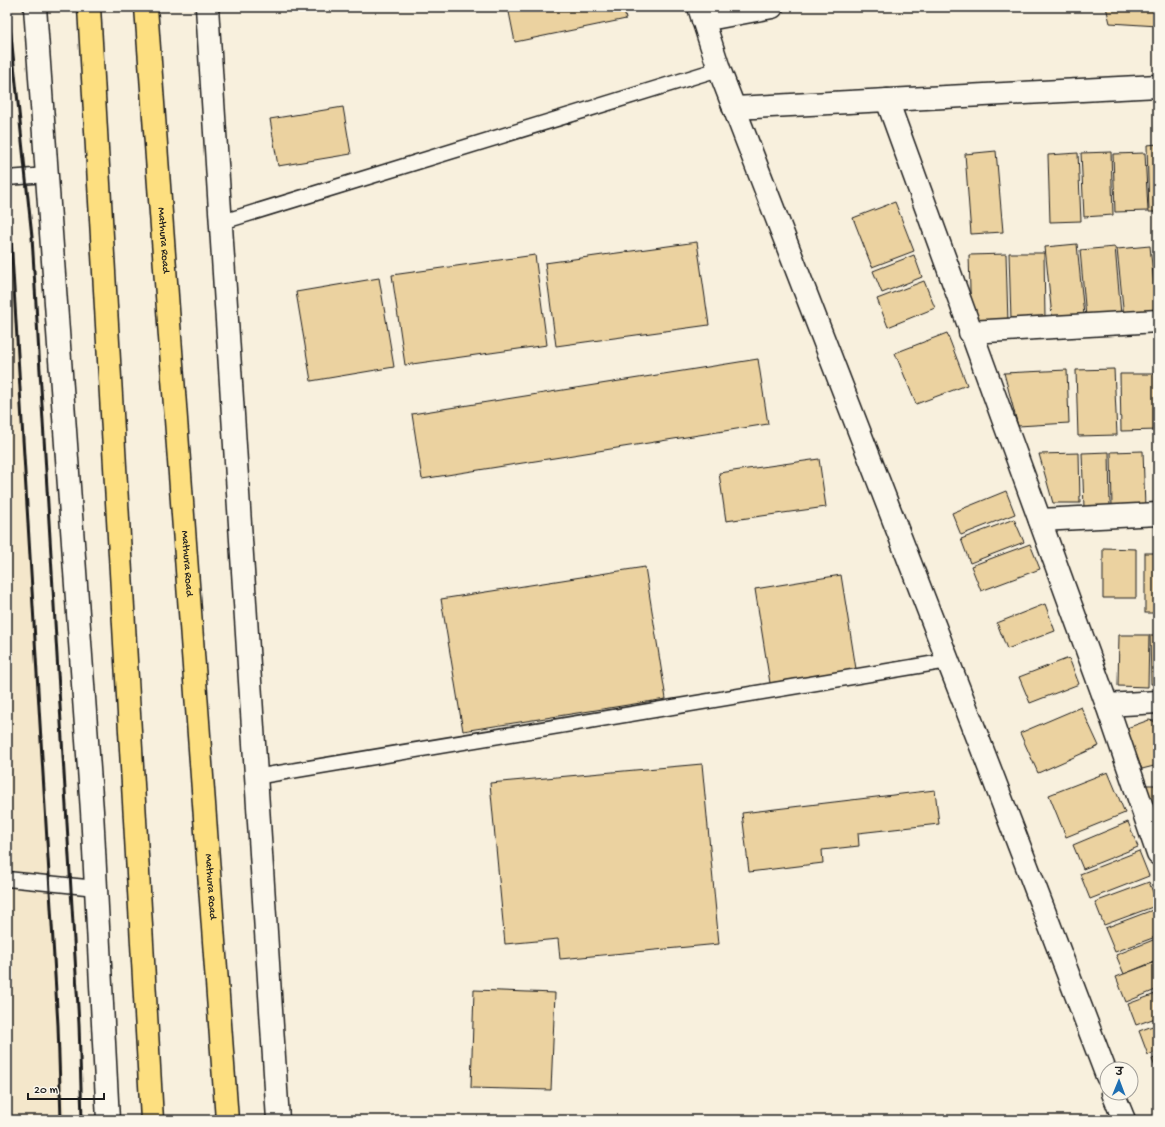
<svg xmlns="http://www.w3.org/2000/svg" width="1165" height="1127" viewBox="0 0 1165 1127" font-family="'Gochi Hand','Playpen Sans Deva',sans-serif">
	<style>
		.built { fill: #f4e7cb }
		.building { fill: #ebd2a0; stroke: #1c1c1c }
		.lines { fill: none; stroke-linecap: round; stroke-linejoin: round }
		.service-casing { stroke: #1c1c1c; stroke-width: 17 }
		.minor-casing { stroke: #1c1c1c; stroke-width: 25 }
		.tertiary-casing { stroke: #1c1c1c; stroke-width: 25 }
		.secondary-casing { stroke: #1c1c1c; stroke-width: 25 }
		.trunk-casing { stroke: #1c1c1c; stroke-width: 25 }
		.service { stroke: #fbf7ec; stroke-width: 14 }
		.minor { stroke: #fbf7ec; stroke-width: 22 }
		.tertiary { stroke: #fbf7ec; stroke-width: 22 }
		.secondary { stroke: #fbf7ec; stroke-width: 22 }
		.trunk { stroke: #fddf80; stroke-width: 22 }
		.rail { stroke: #1c1c1c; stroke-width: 3 }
		.labels { text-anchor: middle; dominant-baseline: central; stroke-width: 3; stroke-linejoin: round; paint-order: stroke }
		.street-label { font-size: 11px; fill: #1c1c1c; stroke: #fbf7ec }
	</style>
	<rect width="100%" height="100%" fill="#f8f0dd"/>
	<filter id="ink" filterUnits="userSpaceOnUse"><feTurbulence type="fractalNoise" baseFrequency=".025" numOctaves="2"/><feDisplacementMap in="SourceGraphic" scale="8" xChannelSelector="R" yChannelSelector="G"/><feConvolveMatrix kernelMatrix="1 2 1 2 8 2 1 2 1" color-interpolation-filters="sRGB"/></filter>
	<g filter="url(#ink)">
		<path class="built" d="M7,189L23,418L65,1120H7Z"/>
		<g class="building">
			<path d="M508,7H623L626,19L515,42Z"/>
			<path d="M1106,7H1158V26L1110,23Z"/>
			<path d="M343,107L351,154L278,166L270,119Z"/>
			<path d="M1158,144V212H1149L1147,145Z"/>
			<path d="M996,151L1003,232L971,234L965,154Z"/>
			<path d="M1111,152L1113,215L1084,217L1081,153Z"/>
			<path d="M1078,153L1081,221L1050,222L1048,155Z"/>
			<path d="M1145,153L1148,211L1115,212L1113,154Z"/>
			<path d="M895,202L914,251L872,267L853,218Z"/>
			<path d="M697,242L709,325L556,346L545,263Z"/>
			<path d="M1077,244L1084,315L1052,317L1045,247Z"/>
			<path d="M1150,246L1157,314L1124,317L1117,249Z"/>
			<path d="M1115,247L1121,314L1086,317L1080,250Z"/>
			<path d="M1158,249V295L1154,250Z"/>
			<path d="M1009,253H1044L1045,319L1011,320Z"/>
			<path d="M1006,254L1008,323L971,324L969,255Z"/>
			<path d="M535,255L547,345L405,365L392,275Z"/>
			<path d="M914,255L922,277L882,293L873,271Z"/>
			<path d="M379,278L394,367L311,381L296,292Z"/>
			<path d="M924,281L935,308L888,327L877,299Z"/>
			<path d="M947,333L967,385L916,404L895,353Z"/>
			<path d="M758,359L768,424L422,479L412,414Z"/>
			<path d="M1114,369L1117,435L1078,436L1076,370Z"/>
			<path d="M1067,370L1069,423L1018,426L1004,373Z"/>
			<path d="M1120,374H1158V430L1121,431Z"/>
			<path d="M1143,451L1145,508L1112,509L1111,452Z"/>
			<path d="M1109,452L1110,507L1084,508L1082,453Z"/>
			<path d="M1079,453L1080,503H1053L1039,454Z"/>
			<path d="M819,459L826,507L726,521L719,473Z"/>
			<path d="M1006,491L1015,514L961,535L952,513Z"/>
			<path d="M1014,519L1024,542L970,563L961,539Z"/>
			<path d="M1030,544L1040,569L981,591L971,566Z"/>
			<path d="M1103,548L1136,549V598H1103Z"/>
			<rect x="1145" y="553" width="13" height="60"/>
			<path d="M645,567L666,699L463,731L441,599Z"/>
			<path d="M841,575L856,669L770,683L755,589Z"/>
			<path d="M1045,604L1055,631L1007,649L997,623Z"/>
			<path d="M1119,635H1149L1148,687L1118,686Z"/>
			<path d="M1150,635H1158V684H1151Z"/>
			<path d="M1069,658L1079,684L1030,703L1019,677Z"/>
			<path d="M1081,707L1099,746L1038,773L1020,733Z"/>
			<path d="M1149,720L1158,722V765L1142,769L1124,729Z"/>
			<path d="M702,764L719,944L560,959L558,939L505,944L490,783Z"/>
			<path d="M1108,772L1125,813L1066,837L1049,795Z"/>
			<path d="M1144,785H1158V822Z"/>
			<path d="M935,790L939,824L858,833L859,846L822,850L823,863L749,872L742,813Z"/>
			<path d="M1128,822L1138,847L1083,869L1073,845Z"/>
			<path d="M1139,851L1149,876L1090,899L1080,874Z"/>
			<path d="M1149,882L1158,905L1104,925L1095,902Z"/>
			<path d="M1158,908V936L1115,952L1105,928Z"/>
			<path d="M1158,938V960L1124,974L1116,955Z"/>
			<path d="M1158,961V989L1126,1002L1116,977Z"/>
			<path d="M474,990L555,993L551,1090L471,1088Z"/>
			<path d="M1158,993V1017L1136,1025L1128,1004Z"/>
			<path d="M1158,1024V1051L1148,1055L1139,1031Z"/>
			<path d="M1158,1057V1075L1152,1059Z"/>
		</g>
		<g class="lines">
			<g class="service-casing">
				<g id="service">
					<path d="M7,178L47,175"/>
					<path d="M219,223L719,69"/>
					<path d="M255,777L948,661"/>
					<path d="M7,879L96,888"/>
				</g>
			</g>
			<g class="minor-casing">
				<g id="minor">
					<path d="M703,20L772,7"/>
					<path d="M887,100L1107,705L1158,854"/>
					<path d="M734,108L1158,86"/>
					<path d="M970,332L1158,321"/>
					<path d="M1040,520L1158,514"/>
					<path d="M1107,705L1158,702"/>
				</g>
			</g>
			<g class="tertiary-casing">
				<g id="tertiary">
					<path d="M699,7L719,69L991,772L1107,1076"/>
					<path d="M1113,1093L1124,1120"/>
				</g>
			</g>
			<g class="secondary-casing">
				<g id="secondary">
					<path d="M35,7L92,811L108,1120"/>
					<path d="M207,7L278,1120"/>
				</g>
			</g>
			<g class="trunk-casing">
				<g id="trunk">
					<path d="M89,7L152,1120"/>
					<path id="s1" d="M146,7L227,1120"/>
				</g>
			</g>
			<use href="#service" class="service"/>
			<use href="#minor" class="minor"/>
			<use href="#tertiary" class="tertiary"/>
			<use href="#secondary" class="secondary"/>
			<use href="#trunk" class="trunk"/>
			<g class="rail">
				<path d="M8,7L32,237L79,1024L82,1120"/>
				<path d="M7,202L11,238L58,1025L61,1120"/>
			</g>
		</g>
	</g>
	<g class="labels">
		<g class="street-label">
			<text stroke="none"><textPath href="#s1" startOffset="234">Mathura Road</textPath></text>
			<text stroke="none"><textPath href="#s1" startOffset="558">Mathura Road</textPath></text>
			<text stroke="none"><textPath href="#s1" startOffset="882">Mathura Road</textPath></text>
		</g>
	</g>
	<rect width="1165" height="1127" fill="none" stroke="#fbf7ec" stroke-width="24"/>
	<rect x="12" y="12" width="1141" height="1103" fill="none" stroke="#1c1c1c" stroke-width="1.5" filter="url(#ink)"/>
	<g transform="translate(1119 1081) rotate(1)"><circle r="19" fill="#fbf7ec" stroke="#a29f99"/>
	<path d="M0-3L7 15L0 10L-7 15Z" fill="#1f6fb2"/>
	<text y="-6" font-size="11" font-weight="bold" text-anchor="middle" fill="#1c1c1c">उ</text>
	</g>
	<path d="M28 1093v6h76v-6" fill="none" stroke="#1c1c1c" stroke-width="2"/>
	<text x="34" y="1093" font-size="12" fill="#1c1c1c" stroke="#fbf7ec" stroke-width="3" paint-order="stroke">20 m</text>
</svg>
